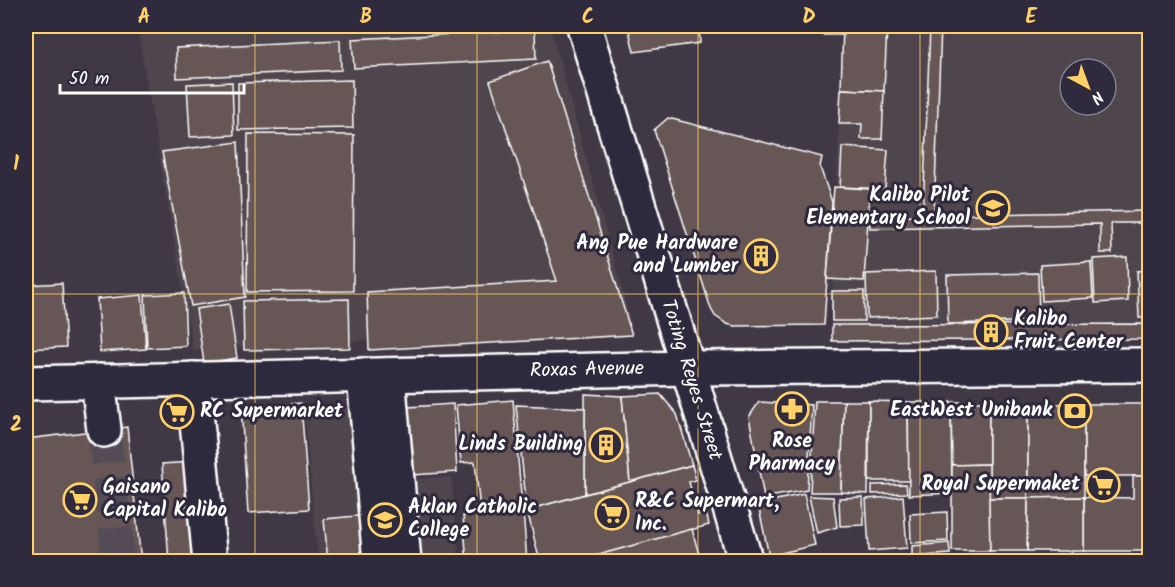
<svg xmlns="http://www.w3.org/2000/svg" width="1175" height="587" viewBox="0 0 1175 587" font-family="Kalam,sans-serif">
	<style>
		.built { fill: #4f454d; fill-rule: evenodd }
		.building { fill: #665754; stroke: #fff; stroke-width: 1.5 }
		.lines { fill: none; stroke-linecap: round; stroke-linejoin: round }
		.minor-tunnel { stroke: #534c57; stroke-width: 33; stroke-dasharray: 33 16; stroke-linecap: butt }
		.minor-casing { stroke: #fff; stroke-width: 38 }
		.major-casing { stroke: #fff; stroke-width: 38 }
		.minor { stroke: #2f2a3d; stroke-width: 33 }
		.major { stroke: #2f2a3d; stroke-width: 33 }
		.grid { fill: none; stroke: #ffd166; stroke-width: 1.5; stroke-opacity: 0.55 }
		.labels { text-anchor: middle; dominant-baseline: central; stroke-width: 6; stroke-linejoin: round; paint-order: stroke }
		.poi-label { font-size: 20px; font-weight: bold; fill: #fff; stroke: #2f2a3d; text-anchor: end }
		.street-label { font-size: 20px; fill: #fff; stroke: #2f2a3d }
		.neatline { fill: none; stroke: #ffd166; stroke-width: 2 }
		.grid-label { font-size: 20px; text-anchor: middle; font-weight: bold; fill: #ffd166 }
	</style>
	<rect width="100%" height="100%" fill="#403844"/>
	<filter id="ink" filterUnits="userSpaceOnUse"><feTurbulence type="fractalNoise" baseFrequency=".0167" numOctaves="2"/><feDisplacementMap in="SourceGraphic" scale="12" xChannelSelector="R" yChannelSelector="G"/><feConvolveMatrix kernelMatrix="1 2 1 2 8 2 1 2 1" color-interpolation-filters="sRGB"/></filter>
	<g filter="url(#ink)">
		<g class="built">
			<path d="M185,26H550L632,326L193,350L137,27Z"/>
			<path d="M843,26H1149V324L831,325ZM1070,69H1106V105H1070Z"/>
			<path d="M402,406L408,479L451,477L459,561H318L304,407Z"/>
		</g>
		<g class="building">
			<path d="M628,26H699L700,43L634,52Z"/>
			<path d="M782,26H812L810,33Z"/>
			<path d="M823,26H843V35H822Z"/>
			<path d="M843,26H887L884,91L841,89Z"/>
			<path d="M930,26H941L934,215L1150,211V223H1111L1112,253H1100V224L870,228L869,216L923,215Z"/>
			<path d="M535,30L536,59L354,68L352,39Z"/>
			<path d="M340,40L341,70L177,78L176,48Z"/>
			<path d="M547,61L632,335L369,350L367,292L557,281L490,81Z"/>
			<path d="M352,80L353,128L238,130V83Z"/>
			<path d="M232,82L234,135L190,137L187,84Z"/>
			<path d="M841,89L884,91L882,139H861L862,124H839Z"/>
			<path d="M668,118L822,157L820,167L832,202L824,325L734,326L727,324L715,316L711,309L654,130Z"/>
			<path d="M248,134L354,135L353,291L247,292Z"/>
			<path d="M238,142L245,297L191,306L162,152Z"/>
			<path d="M842,147L888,150L885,189L840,187Z"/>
			<path d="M834,187L870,189L864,281L827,279Z"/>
			<path d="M1127,257L1128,301L1095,303L1093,259Z"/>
			<path d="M1091,262L1093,298L1042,301L1040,265Z"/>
			<path d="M1150,270V318H1139L1137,271Z"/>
			<path d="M936,271L937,315L867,318L866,274Z"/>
			<path d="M1038,273L1039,321L948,324L947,275Z"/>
			<path d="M62,283L66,347L26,349V285Z"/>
			<rect x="832" y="291" width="32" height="30"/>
			<path d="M184,293L186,346L147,348L145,295Z"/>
			<path d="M142,295L146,349L100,352L97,299Z"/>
			<path d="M349,299L350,348L244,350L243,301Z"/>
			<path d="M229,304L237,358L204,363L196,309Z"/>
			<path d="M1150,324V339L832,341V325Z"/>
			<path d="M585,394L622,396L630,482L585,494Z"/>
			<path d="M660,394L677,414L692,465L630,482L622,396Z"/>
			<path d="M513,400L522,506L480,510L475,462L461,463L456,405Z"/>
			<path d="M815,401H844L841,492H810Z"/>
			<path d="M844,401H869L868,494L841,492Z"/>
			<path d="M869,401L908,402L909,481H869Z"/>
			<path d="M759,402L812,405L807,490L764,498L749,417Z"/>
			<path d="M908,402H951L952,493L909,495Z"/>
			<path d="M951,402H989V464L952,465Z"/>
			<path d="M989,402L1028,404V498H989Z"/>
			<path d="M301,403L309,509L248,513L241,408Z"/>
			<path d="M453,404L457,472L412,475L408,407Z"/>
			<path d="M1028,404H1084V497L1028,498Z"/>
			<rect x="1084" y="404" width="66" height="72"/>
			<path d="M516,405L585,408V494L527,510Z"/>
			<path d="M127,427L141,562H26V439Z"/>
			<path d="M191,462L199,562H169L162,464Z"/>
			<path d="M989,464L990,551H952V465Z"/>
			<path d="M692,465L696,480L689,482L698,515L706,512L709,525L573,562H540L527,510Z"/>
			<path d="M1133,476H1150V551H1084V497L1133,498Z"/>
			<path d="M906,484L907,493L872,494V485Z"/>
			<path d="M804,494L815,545L769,556L758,504Z"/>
			<path d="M809,496L833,497L837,527L817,533Z"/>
			<path d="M903,496L907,548L869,551L866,499Z"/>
			<path d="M863,497L864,525L840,526L839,498Z"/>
			<path d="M1084,497V551H1027L1028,498Z"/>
			<path d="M989,498H1028L1027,551H990Z"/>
			<path d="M523,510L527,562H467L463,516Z"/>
			<path d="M947,512L948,541L911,543L910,514Z"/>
			<path d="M368,515L372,562H328L324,519Z"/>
			<path d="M692,529L701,562H573Z"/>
			<path d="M949,543L950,554L912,557V546Z"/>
		</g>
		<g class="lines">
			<path class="minor-tunnel" d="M104,430L119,562"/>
			<g class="minor-casing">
				<g id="minor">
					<path d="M688,368L746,562"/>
					<path d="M364,375L380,562"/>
					<path d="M388,375L404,562"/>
					<path d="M193,379L210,562"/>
					<path d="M98,381L104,430"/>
				</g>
			</g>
			<g class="major-casing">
				<g id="major">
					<path d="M584,26L688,368"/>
					<path id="s1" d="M26,383L688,368L1150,365"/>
				</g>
			</g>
			<use href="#minor" class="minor"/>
			<use href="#major" class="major"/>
		</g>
	</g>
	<path class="grid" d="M255,26V562M477,26V562M698,26V562M920,26V562M26,294H1150"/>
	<defs>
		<g id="school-ring" transform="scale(1.725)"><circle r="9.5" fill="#2f2a3d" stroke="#ffd166" stroke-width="1.5"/><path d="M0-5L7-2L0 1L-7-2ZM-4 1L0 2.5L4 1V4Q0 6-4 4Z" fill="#ffd166"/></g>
		<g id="building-ring" transform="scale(1.725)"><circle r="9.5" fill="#2f2a3d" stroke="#ffd166" stroke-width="1.5"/><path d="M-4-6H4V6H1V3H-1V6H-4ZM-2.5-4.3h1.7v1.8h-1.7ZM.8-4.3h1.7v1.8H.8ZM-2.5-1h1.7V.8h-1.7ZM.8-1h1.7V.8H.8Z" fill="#ffd166"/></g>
		<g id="pharmacy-ring" transform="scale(1.725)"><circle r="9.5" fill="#2f2a3d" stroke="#ffd166" stroke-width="1.5"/><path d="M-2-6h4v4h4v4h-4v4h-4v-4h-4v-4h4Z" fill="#ffd166"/></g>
		<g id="bank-ring" transform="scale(1.725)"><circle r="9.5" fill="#2f2a3d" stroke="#ffd166" stroke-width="1.5"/><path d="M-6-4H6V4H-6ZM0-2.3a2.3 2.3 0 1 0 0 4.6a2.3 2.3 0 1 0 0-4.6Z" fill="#ffd166"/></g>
		<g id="supermarket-ring" transform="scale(1.725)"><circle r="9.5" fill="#2f2a3d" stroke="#ffd166" stroke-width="1.5"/><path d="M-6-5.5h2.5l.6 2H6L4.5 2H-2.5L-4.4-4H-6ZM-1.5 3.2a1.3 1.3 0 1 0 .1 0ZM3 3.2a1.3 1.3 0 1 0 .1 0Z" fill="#ffd166"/></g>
		<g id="university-ring" transform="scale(1.725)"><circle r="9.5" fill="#2f2a3d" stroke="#ffd166" stroke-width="1.5"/><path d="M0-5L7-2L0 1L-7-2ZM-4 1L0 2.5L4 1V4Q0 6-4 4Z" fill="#ffd166"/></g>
	</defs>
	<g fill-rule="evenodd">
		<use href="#school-ring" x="993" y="208"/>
		<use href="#building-ring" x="761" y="256"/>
		<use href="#building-ring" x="991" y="332"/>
		<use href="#pharmacy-ring" x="792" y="409"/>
		<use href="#bank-ring" x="1075" y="411"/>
		<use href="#supermarket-ring" x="177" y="412"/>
		<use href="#building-ring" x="606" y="445"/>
		<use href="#supermarket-ring" x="1103" y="485"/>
		<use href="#supermarket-ring" x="80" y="500"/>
		<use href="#supermarket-ring" x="612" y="513"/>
		<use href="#university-ring" x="385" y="520"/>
	</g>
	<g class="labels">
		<g class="poi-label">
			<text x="970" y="196">Kalibo Pilot<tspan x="970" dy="23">Elementary School</tspan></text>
			<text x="738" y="244">Ang Pue Hardware<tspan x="738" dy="23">and Lumber</tspan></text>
			<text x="1014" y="320" text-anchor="start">Kalibo<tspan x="1014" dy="23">Fruit Center</tspan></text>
			<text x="1052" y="411">EastWest Unibank</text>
			<text x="200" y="412" text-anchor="start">RC Supermarket</text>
			<text x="792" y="442" text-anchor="middle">Rose<tspan x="792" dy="23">Pharmacy</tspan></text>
			<text x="583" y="445">Linds Building</text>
			<text x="1080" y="485">Royal Supermaket</text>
			<text x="103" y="488" text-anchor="start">Gaisano<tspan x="103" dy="23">Capital Kalibo</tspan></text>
			<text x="635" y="502" text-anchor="start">R&amp;C Supermart,<tspan x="635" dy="23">Inc.</tspan></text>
			<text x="408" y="508" text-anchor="start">Aklan Catholic<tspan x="408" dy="23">College</tspan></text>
		</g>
		<g class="street-label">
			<text stroke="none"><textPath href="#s1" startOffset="561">Roxas Avenue</textPath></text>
			<text transform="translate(691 380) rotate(73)">Toting Reyes Street</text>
		</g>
	</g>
	<rect width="1175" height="587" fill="none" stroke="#2f2a3d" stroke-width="66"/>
	<g transform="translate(1088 87) rotate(139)"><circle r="28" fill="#2f2a3d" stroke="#827f8b" stroke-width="1.5"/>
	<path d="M0-4.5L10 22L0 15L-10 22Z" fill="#ffd166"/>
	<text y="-9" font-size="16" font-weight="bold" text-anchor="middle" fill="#ffffff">N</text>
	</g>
	<path d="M60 84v9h184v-9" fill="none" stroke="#ffffff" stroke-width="3"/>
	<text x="69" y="84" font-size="18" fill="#ffffff" stroke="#2f2a3d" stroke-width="4.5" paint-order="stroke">50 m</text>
	<rect x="33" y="33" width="1109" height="521" class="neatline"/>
	<g class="grid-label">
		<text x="144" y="23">A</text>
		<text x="366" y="23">B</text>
		<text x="588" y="23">C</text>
		<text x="809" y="23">D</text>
		<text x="1031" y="23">E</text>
		<text x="16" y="170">1</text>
		<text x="16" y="431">2</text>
	</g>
</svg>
